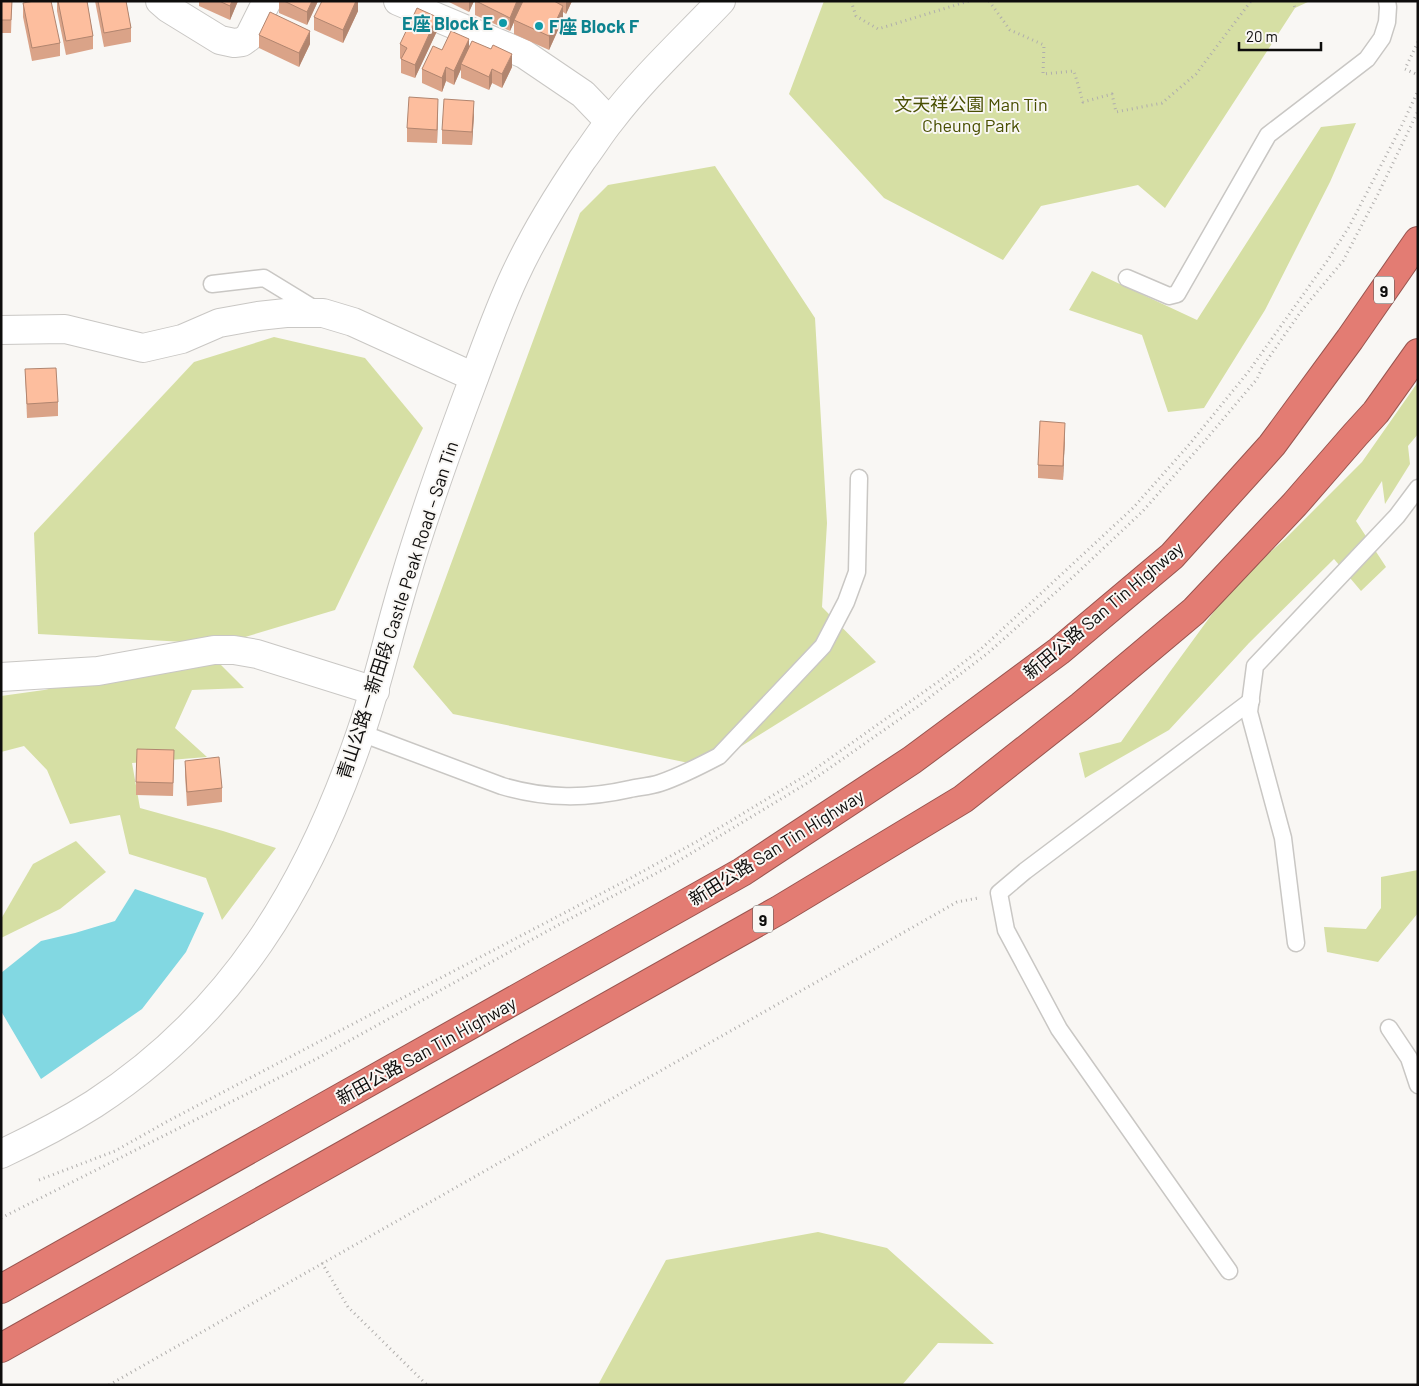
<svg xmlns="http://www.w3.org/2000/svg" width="1419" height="1386" viewBox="0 0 1419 1386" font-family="Barlow,'Noto Sans SC',sans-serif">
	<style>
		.green { fill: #d6dfa4 }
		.water { fill: #82d8e2 }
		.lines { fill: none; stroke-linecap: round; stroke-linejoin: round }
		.lane-casing { stroke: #c9c7c4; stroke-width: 19 }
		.street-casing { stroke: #c9c7c4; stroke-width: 30 }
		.secondary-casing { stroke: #c9c7c4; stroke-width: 30 }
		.highway-casing { stroke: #98554f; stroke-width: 30 }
		.path { stroke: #b0aeac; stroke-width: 3; stroke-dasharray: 1 4; stroke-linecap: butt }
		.lane { stroke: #fff; stroke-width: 16 }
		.street { stroke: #fff; stroke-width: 28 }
		.secondary { stroke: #fff; stroke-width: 28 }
		.highway { stroke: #e37c73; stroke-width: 28 }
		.wall { fill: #daa388 }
		.shaded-wall { fill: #b1856f }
		.building { fill: #fdbe9e; stroke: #b1856f }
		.culture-dot { fill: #0f9aa8; stroke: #f9f7f4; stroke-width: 2 }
		.labels { text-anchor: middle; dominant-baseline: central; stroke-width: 4; stroke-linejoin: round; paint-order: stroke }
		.shield { fill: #f9f7f4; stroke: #545352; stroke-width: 1 }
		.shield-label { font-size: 16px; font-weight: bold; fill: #0e0d0c }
		.culture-label { font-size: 18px; font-weight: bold; fill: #0d838f; stroke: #f9f7f4; text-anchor: end }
		.park-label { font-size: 18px; fill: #494f02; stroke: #f9f7f4 }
		.street-label { font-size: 18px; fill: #0e0d0c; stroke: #f9f7f4 }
	</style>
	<rect width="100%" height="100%" fill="#f9f7f4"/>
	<g class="green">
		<path d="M824,1H1310L1295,8L1165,208L1138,185L1041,206L1003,260L884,198L789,94Z"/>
		<path d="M1356,123L1330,182L1265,310L1204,408L1168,412L1142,335L1069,310L1092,271L1197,320L1321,127Z"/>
		<path d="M715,166L815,318L827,523L822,607L876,662L708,767L453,714L413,667L580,213L608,185Z"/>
		<path d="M274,337L365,358L423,428L335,610L222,644L38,634L34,533L194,362Z"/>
		<path d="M1418,382V434L1408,446L1410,464L1385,504L1382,481L1356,521L1386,567L1361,591L1334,559L1249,643L1169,730L1085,778L1079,753L1121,742L1169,673L1234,584L1285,539L1362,462Z"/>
		<path d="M210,654L244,688L192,690L175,728L207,757L132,763L140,808L223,831L276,848L222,920L206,878L129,854L120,815L70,824L47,770L24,746L1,752V696L44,690Z"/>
		<path d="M76,841L106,872L60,909L1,938V919L33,864Z"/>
		<path d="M1418,870V913L1378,962L1327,952L1324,927L1366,929L1381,908V877Z"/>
		<path d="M818,1232L887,1248L994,1344L938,1343L902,1385H598L666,1260Z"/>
	</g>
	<path class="water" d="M135,889L204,913L186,952L142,1009L41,1079L1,1011V973L41,941L75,933L115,921Z"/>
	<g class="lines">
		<g class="lane-casing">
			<g id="lane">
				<path d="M1127,278L1169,296L1177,294L1268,135L1367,59L1382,38L1387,22L1388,7L1387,1"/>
				<path d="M212,284L264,278L318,311"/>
				<path d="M361,733L502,786C546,799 586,799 630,789C640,787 651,786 660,783C681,776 700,766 719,756L823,646L846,602L857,572L859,478"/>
				<path d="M1296,943L1283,838L1249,712L1255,666L1397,516L1418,488"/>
				<path d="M1389,1028L1409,1058L1418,1085"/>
				<path d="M1229,1271L1059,1029L1006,930L999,893L1025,871L1251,701"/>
			</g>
		</g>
		<g class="street-casing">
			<g id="street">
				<path d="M160,1L168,8L220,40L234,43L242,42L249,37L267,1"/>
				<path d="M398,1L524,54L583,94L609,121"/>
				<path d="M1,330L65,329L143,348L182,339L219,323L258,316L286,313H323L353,322L474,377"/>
				<path d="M1,677L98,671L214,650H234L257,654L375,691"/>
			</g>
		</g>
		<g class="secondary-casing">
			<path id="secondary" d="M1,1154C33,1139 64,1123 94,1104C232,1014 308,887 360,735C378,684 389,631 405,579C424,514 447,450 471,386C485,349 498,311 515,275C534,234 557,197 582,160C592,147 601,132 611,120C643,78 684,40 721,1"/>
		</g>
		<g class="highway-casing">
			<g id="highway">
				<path d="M1,1289L742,872L912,760L1059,651L1172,556L1272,445L1350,339L1418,241"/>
				<path d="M1,1348L779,910L963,799L1081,706L1194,611L1295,504L1355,435L1376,412L1418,353"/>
			</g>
		</g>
		<g class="path">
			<path d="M851,1L856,16L878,29L969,1"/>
			<path d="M989,1L1010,30L1044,45L1043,74L1074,71L1083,102L1112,94L1116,112L1162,103L1196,74L1251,1"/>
			<path d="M1293,1L1295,8"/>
			<path d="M1418,42L1405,69L1418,75"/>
			<path d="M39,1180L115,1151L168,1121L629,879L696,842L808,774L942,679L981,649L1133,508L1188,446L1249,371L1327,261L1349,227L1401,127L1418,91"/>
			<path d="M1,1218L318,1058L560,924L670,866L814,779L917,707L988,653L1074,576L1143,511L1203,443L1257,379L1263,366L1302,310L1343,261L1378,194L1418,111"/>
			<path d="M322,1263L348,1307L427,1385"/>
			<path d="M109,1385L957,902L978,898"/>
		</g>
		<use href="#lane" class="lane"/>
		<use href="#street" class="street"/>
		<use href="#secondary" class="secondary"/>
		<use href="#highway" class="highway"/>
	</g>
	<g class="wall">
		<path d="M1,1H12L11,33H1Z"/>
		<path d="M57,1H87L93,36V49L66,55L57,11Z"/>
		<path d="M95,1H126L131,28V42L104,47Z"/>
		<path d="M199,1H238L230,20L199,6Z"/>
		<path d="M279,1H318L307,25L279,13Z"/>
		<path d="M358,1V11L343,43L314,30V17Z"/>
		<path d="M447,1H474L469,12Z"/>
		<path d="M475,1H572L566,14L563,12V19L549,50L514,34V22L510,31L475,15Z"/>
		<path d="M23,3L60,43V56L32,61L23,17Z"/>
		<path d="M437,31L415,78L401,73V59L400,58V44Z"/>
		<path d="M259,35L310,44L299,67L259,48Z"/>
		<path d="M469,47L512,67L502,88L492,83L489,90L461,78V69L454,85L446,81L442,92L422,83V69L442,50Z"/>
		<path d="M438,112L437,143L407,142V128Z"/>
		<path d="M474,114L472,145L442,144V130Z"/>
		<path d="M25,369L58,402V416L27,418Z"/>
		<path d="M1065,436L1063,480L1038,478V465Z"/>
		<path d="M185,761L222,788V802L187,806L185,775Z"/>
		<path d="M174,763L173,796L136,795V782Z"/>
	</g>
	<g class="shaded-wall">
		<path d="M232,1H238L230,20V6Z"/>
		<path d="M312,1H318L307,25V12Z"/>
		<path d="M356,1H358V11L343,43V30Z"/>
		<path d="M469,1H474L469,12Z"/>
		<path d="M517,1H524L514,20V22L510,31V18Z"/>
		<path d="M566,1H572L566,14Z"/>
		<path d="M563,6V19L549,50V36Z"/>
		<path d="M437,17V31L415,78V65Z"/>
		<path d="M310,31V44L299,67V53Z"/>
		<path d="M469,39V53L461,64V69L454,85V71Z"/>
		<path d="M512,54V67L502,88V74Z"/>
		<path d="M446,67V81L442,92V78Z"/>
		<path d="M492,69V83L489,90V77Z"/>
		<path d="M438,99V112L437,143V130Z"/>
		<path d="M474,101V114L472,145V132Z"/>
		<path d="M1065,423V436L1063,480V466Z"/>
	</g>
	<g class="building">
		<path d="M1,1H12L11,20H1Z"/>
		<path d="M34,1H51L60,43L32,48L23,3Z"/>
		<path d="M58,1H87L93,36L66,41Z"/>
		<path d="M98,1H126L131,28L104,33Z"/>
		<path d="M219,1H232L230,6Z"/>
		<path d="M284,1H312L307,12Z"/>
		<path d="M322,1H356L343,30L314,17Z"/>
		<path d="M476,1H517L510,18Z"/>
		<path d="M523,1H554L563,6L549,36L514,20Z"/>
		<path d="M417,8L437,17L415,65L401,59L407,48L400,44Z"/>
		<path d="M270,12L310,31L299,53L259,35Z"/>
		<path d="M451,31L469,39L454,71L446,67L442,78L422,69L433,46L442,50Z"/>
		<path d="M472,41L491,49L493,45L512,54L502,74L492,69L489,77L461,64Z"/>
		<path d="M409,97L438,99L437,130L407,128Z"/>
		<path d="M444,99L474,101L472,132L442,130Z"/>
		<path d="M56,368L58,402L27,404L25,369Z"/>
		<path d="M1040,421L1065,423L1063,466L1038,465Z"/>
		<path d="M137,749L174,750L173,783L136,782Z"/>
		<path d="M219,757L222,788L187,792L185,761Z"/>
	</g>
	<g class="culture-dot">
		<circle cx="503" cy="23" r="5"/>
		<circle cx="539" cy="26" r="5"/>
	</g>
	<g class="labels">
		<g class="shield">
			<rect x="1374" y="276.5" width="20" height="27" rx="4"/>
			<rect x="753" y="905.5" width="20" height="27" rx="4"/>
		</g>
		<g class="shield-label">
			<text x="1384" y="290">9</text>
			<text x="763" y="919">9</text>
		</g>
		<g class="culture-label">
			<text x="493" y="23">E座 Block E</text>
			<text x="549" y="26" text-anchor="start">F座 Block F</text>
		</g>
		<g class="park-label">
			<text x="971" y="104">文天祥公園 Man Tin<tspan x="971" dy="21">Cheung Park</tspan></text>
		</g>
		<g class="street-label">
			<text transform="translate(397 610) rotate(-72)">青山公路－新田段 Castle Peak Road – San Tin</text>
			<text transform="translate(1103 610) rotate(-40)">新田公路 San Tin Highway</text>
			<text transform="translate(776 847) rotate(-32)">新田公路 San Tin Highway</text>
			<text transform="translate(426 1050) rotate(-29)">新田公路 San Tin Highway</text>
		</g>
	</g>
	<rect width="1419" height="1386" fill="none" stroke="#0e0d0c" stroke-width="5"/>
	<path d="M1239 42v8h82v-8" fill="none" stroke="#0e0d0c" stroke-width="2.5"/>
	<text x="1246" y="42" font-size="15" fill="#0e0d0c" stroke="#f9f7f4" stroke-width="4" paint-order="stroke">20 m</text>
</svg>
